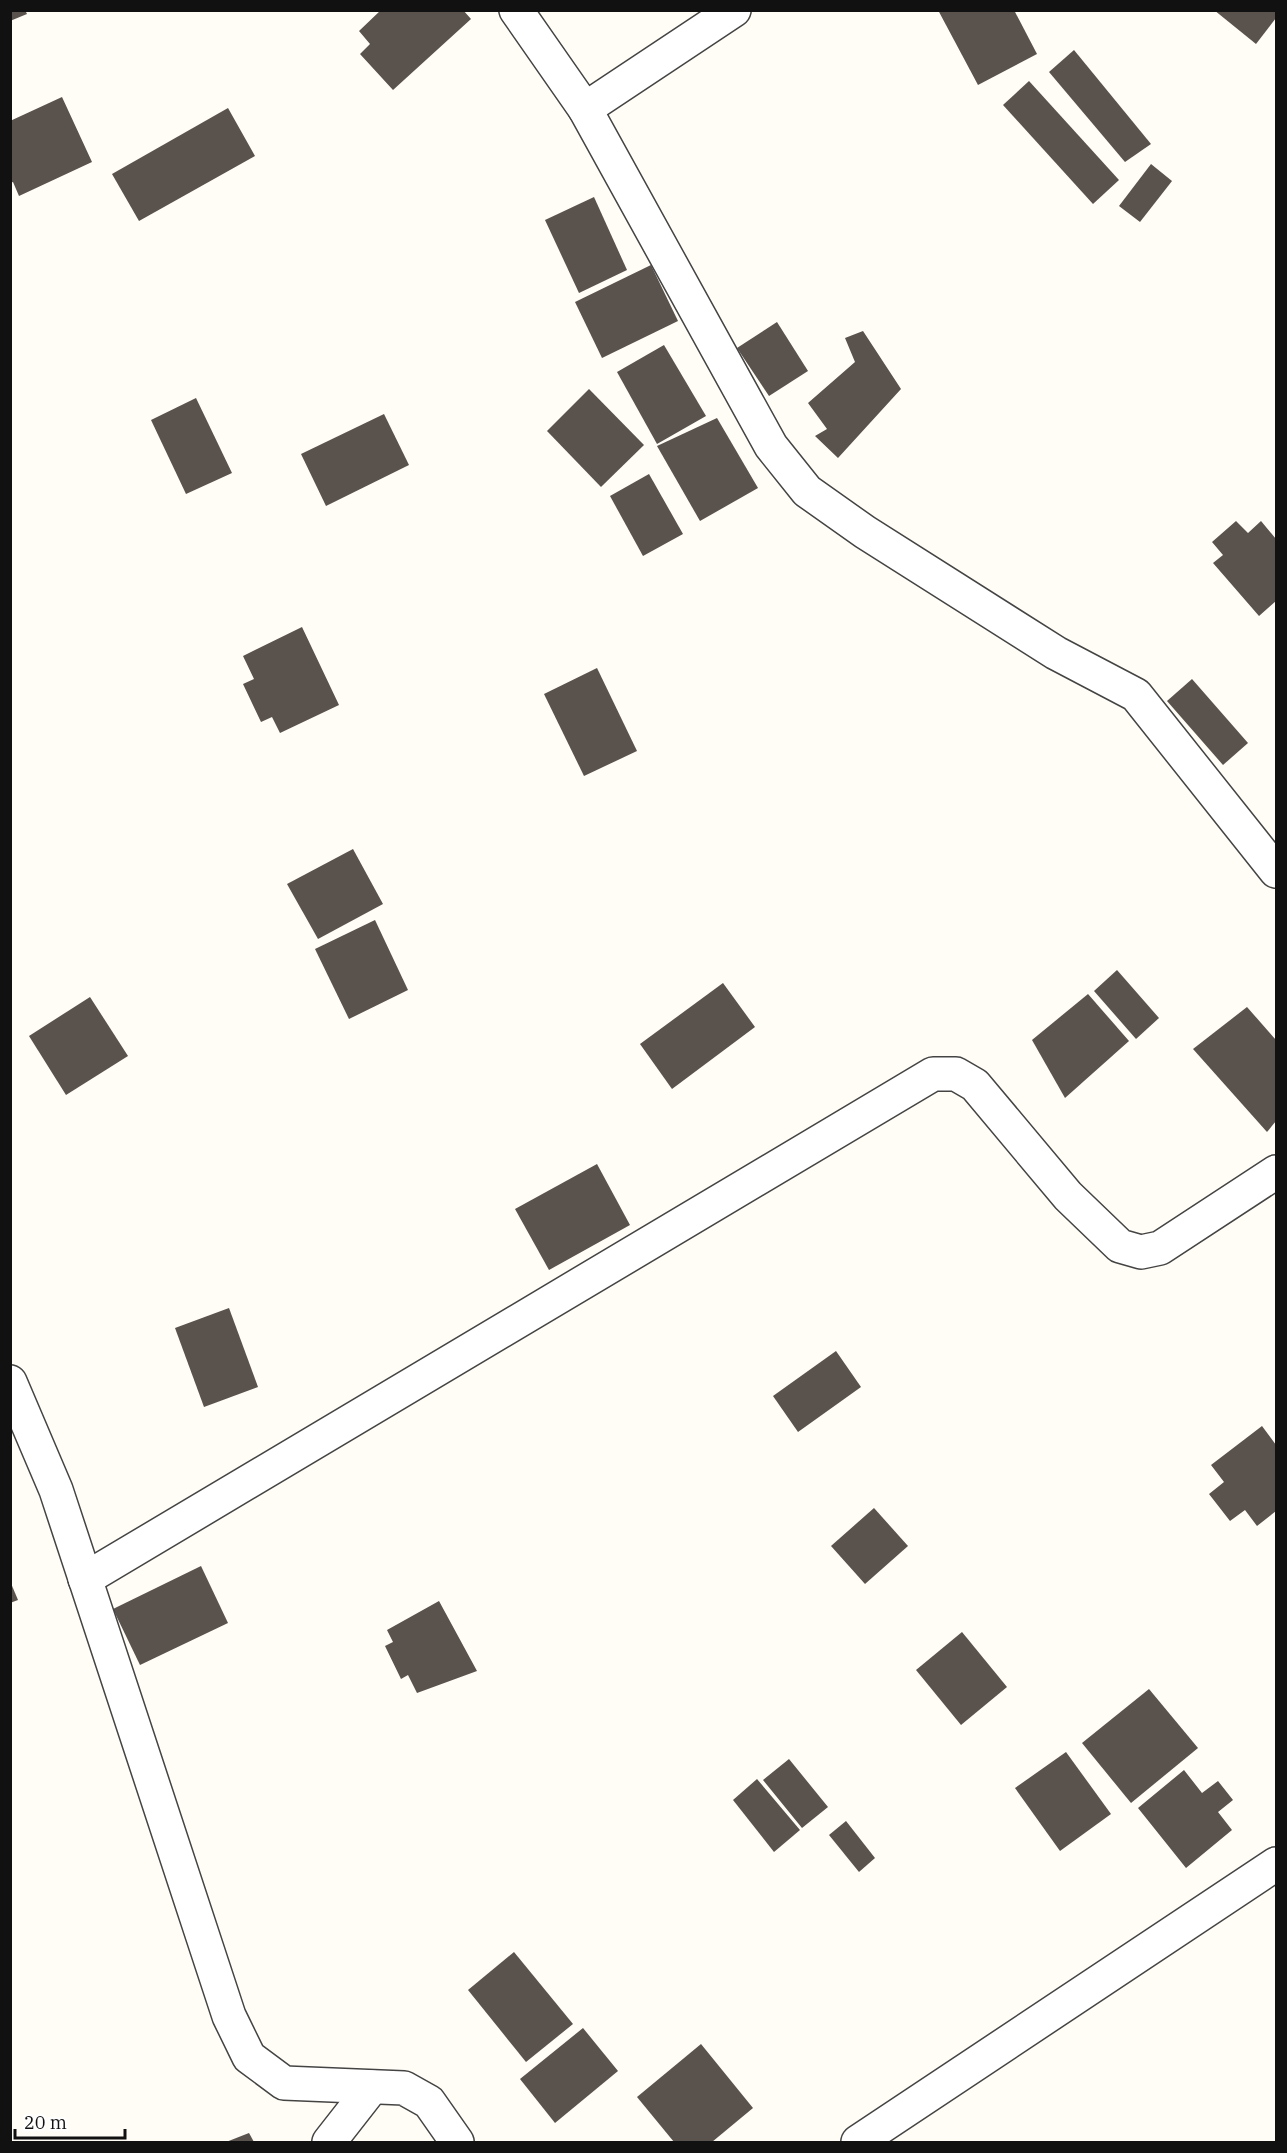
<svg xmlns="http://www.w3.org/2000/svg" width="1287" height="2153" viewBox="0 0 1287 2153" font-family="'IBM Plex Serif',serif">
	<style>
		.building { fill: #5a524d }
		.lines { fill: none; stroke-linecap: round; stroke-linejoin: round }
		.minor-casing { stroke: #444; stroke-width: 36 }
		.minor { stroke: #fff; stroke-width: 33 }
	</style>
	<rect width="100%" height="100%" fill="#fffdf5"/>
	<g class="building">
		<path d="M10,10H25L27,14L10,21Z"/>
		<path d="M381,10H463L471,19L393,90L360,54L370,44L359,31Z"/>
		<path d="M938,10H1014L1037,54L978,85Z"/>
		<path d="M1214,10H1276V18L1256,44Z"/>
		<path d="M1074,50L1151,144L1125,162L1049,72Z"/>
		<path d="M1029,81L1119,180L1093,204L1003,105Z"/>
		<path d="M62,97L92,162L19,196L13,182L10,183V121Z"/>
		<path d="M228,108L255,156L139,221L112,174Z"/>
		<path d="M1151,164L1172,181L1140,222L1119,206Z"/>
		<path d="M594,197L627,270L579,293L545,220Z"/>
		<path d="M651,265L678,321L602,358L575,302Z"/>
		<path d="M777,322L808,371L769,396L737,348Z"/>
		<path d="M863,331L901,389L838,458L815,436L827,429L808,403L855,362L845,338Z"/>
		<path d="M664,345L706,416L657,444L617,372Z"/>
		<path d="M589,389L644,445L601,487L547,431Z"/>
		<path d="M196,398L232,473L186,494L151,420Z"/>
		<path d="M384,414L409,465L326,506L301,454Z"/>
		<path d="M717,418L758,488L700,521L657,446Z"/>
		<path d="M649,474L683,534L643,556L610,496Z"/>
		<path d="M1236,521L1248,533L1261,521L1276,539V601L1259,616L1213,563L1223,555L1212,542Z"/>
		<path d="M302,627L339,705L280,733L272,717L261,722L243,684L254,679L243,656Z"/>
		<path d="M597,668L637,751L584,776L544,694Z"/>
		<path d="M1192,679L1248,743L1223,765L1167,701Z"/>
		<path d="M353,849L383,904L318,939L287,884Z"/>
		<path d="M375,920L408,990L349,1019L315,949Z"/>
		<path d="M1117,970L1159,1018L1136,1039L1094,991Z"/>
		<path d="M723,983L755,1027L672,1089L640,1044Z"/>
		<path d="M1088,994L1129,1041L1065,1098L1032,1040Z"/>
		<path d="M90,997L128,1056L66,1095L29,1036Z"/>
		<path d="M1247,1007L1276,1040V1121L1267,1132L1193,1049Z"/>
		<path d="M597,1164L630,1225L549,1270L515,1209Z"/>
		<path d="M229,1308L258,1387L204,1407L175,1328Z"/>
		<path d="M836,1351L861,1387L798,1432L773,1396Z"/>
		<path d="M1262,1426L1276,1445V1511L1257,1526L1245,1510L1230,1521L1209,1494L1224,1482L1211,1465Z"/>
		<path d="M874,1508L908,1546L865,1584L831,1546Z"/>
		<path d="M201,1566L228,1623L140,1665L113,1609Z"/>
		<path d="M10,1581L18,1600L10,1603Z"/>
		<path d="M439,1601L477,1671L417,1693L408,1675L401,1679L385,1646L393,1642L387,1630Z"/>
		<path d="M962,1632L1007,1687L961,1725L916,1670Z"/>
		<path d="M1149,1689L1198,1748L1131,1803L1082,1743Z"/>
		<path d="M1066,1752L1111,1814L1060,1851L1015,1788Z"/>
		<path d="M789,1759L828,1807L802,1828L763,1780Z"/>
		<path d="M1184,1770L1202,1793L1218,1781L1233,1800L1218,1812L1232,1830L1186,1868L1138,1808Z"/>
		<path d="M757,1779L800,1830L774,1852L733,1800Z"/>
		<path d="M846,1821L875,1858L859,1872L829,1835Z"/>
		<path d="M514,1952L573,2024L526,2062L468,1990Z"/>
		<path d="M583,2028L618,2071L555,2123L520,2079Z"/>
		<path d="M701,2044L753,2108L712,2142H674L637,2097Z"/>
		<path d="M249,2133L254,2142H226Z"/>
	</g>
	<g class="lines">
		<g class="minor-casing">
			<g id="minor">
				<path d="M516,10L585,109L771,446L807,491L865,532L1056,653L1136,695L1276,871"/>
				<path d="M585,109L734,10"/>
				<path d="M10,1382L56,1490L229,2016L249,2057L284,2083L404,2088L429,2102L457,2142"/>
				<path d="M85,1579L933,1074H956L975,1085L1068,1196L1120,1246L1141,1252L1160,1248L1276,1172"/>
				<path d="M329,2142L372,2087"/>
				<path d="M858,2142L1276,1864"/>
			</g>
		</g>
		<use href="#minor" class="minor"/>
	</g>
	<rect width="1287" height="2153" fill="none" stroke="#111111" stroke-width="24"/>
	<path d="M15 2129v9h110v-9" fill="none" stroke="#111111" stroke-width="3"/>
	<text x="24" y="2129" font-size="18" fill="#111111" stroke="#ffffff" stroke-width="4.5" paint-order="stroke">20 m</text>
</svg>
